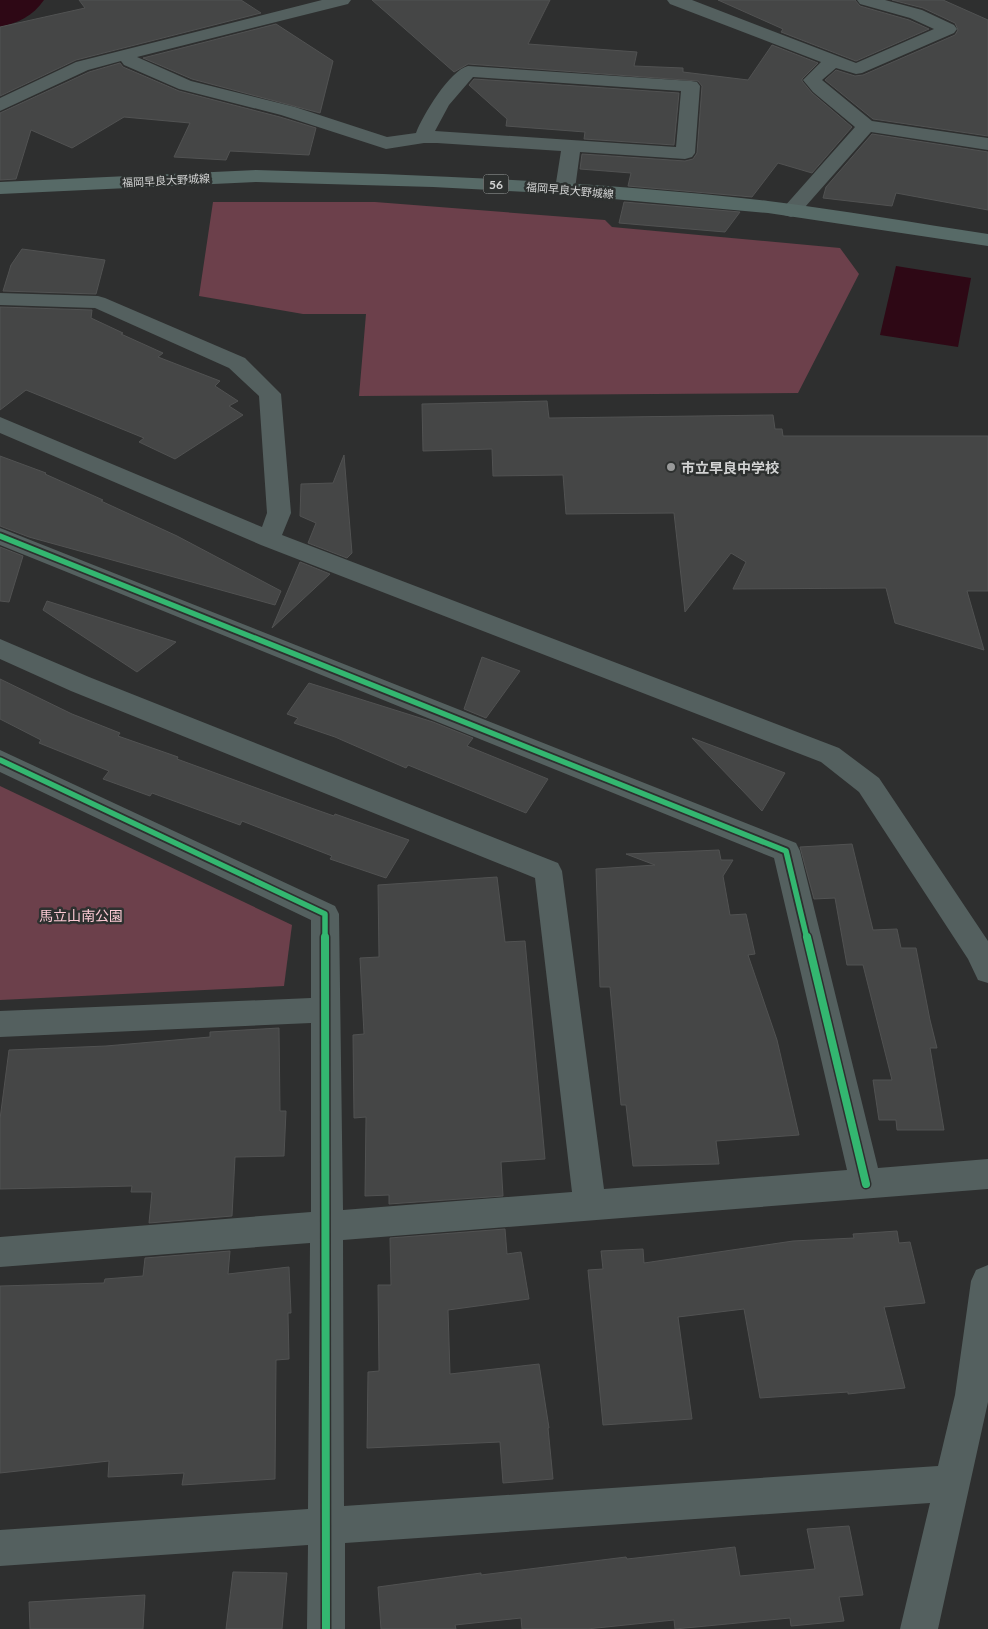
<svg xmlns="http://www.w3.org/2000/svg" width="988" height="1629" viewBox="0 0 988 1629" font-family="Lato,'Noto Sans JP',sans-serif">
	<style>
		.green { fill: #6c404b }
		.water { fill: #2e0815 }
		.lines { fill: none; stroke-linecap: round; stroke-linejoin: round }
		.river { fill: #2e0815; fill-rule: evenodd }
		.building { fill: #454646; stroke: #515252 }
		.minor { fill: #54605f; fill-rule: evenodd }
		.major { fill: #576a67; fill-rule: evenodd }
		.cycleway-far1-casing { stroke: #2d302f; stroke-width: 9 }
		.cycleway-casing { stroke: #2d302f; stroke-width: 11 }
		.cycleway-far1 { stroke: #33b770; stroke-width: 5.5 }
		.cycleway { stroke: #33b770; stroke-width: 8 }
		.poi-dot { fill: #999a9a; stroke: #2d302f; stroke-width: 2 }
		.labels { text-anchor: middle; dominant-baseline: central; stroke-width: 5; stroke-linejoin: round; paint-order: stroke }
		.far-street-label { font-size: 11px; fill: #d2d3d3; stroke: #2d302f }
		.shield { fill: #2d302f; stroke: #a0a2a2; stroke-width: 1 }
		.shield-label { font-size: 12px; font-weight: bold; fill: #d2d3d3 }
		.poi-label { font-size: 14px; font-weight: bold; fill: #d2d3d3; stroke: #2d302f; text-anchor: start }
		.park-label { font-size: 14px; fill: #fbc9d3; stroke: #2d302f }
	</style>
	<rect width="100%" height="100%" fill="#2e2f2f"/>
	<g class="green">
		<path d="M213,202H375L605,220L612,227L840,248L859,274L798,393L359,396L366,314H303L199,296Z"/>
		<path d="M0,786L292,925L284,986L0,1000Z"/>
	</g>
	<path class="water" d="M896,266L971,278L958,347L880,335Z"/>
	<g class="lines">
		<path class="river" d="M0,0H44C33,16 18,23 0,27Z"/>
	</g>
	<g class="building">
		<path d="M79,0H241L261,13L76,60L0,96V27L85,8Z"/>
		<path d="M372,0H550L528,44L637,52L634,66L683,68V72L748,80L772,45L818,63L802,79V81L812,93L852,127L812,173L778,163L752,197L628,186L631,173L580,169L582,154L685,161L693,159L697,153L702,86L698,81L468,64L454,72Z"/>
		<path d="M718,0H855L860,6L909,20L929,29L856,61L781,32L783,29Z"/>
		<path d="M892,0H943L988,20V136L873,119L825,80L836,70L855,76L863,75L955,35L958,30L955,23L923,8Z"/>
		<path d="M276,24L333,61L320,113L192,79L143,58Z"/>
		<path d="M120,63L123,67L179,91L280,117L316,128L309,155L230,151L226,160L174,157L190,123L124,117L72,148L31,130L16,179L0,180V113L89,72Z"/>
		<path d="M474,79L679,93L674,145L584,139L585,132L506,126L507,119L469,85Z"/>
		<path d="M872,134L988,152V210L896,193L892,206L823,198L826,187Z"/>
		<path d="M624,202L740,212L725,232L619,223Z"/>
		<path d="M22,249L105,260L96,294L3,291L11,265Z"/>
		<path d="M0,307L92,310L91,318L123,333L121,334L163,353L158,357L220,381L215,386L238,401L229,406L243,415L175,459L139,442L144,438L26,390L0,410Z"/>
		<path d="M547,401L549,418L773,415L775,429H782L783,436H988V591H967L984,650L895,623L886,588L733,589L746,562L731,553L685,612L674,513L566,514L563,475L493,476L492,449L423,451L422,404Z"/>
		<path d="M344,455L352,553L347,558L308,543L316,523L300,516L301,484L333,483Z"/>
		<path d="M0,456L46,473L45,474L103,500L101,501L177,536L281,591L275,605L29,537L0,526Z"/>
		<path d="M0,547L23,556L9,602L0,601Z"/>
		<path d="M300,562L330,574L272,628Z"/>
		<path d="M47,601L176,642L137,672L43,610Z"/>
		<path d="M482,657L520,671L486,718L464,709Z"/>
		<path d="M0,679L72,714L120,733L118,736L178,757L177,759L314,809L334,816L335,814L409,840L386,878L330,859L332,856L242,821L240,825L152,793L150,796L103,779L109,771L39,743L41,740L0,719Z"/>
		<path d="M309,683L433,722L473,738L467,746L548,779L526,813L408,765L406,768L335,737L294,723L298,718L287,714Z"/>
		<path d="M692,738L785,773L762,811Z"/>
		<path d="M852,844L873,930L897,929L901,948H916L930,1020L937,1048H930L944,1130H897L896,1120H879L873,1080H892L863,965H847L835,898L814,899L800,847Z"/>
		<path d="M719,850L721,860H733L723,876L730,915L746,914L755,954L748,955L777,1040L799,1135L716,1141L719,1164L633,1166L626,1105H621L610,987H600L596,869L655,865L626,854Z"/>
		<path d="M497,877L505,942L525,941L545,1159L501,1162L503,1196L389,1204V1195L365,1196L366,1117L354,1118L353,1035L364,1034L360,958L379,957L378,885Z"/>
		<path d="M279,1028L280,1111H286L284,1156L235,1157L232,1216L149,1223L152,1192H131L132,1186L0,1189V1119L9,1050L106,1046L210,1037V1032Z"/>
		<path d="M505,1229L507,1254L521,1252L529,1299L448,1310L450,1374L539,1364L549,1428H548L553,1479L503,1483L500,1442L367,1448L368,1372L379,1371L378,1285H391L390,1238Z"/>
		<path d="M897,1231L899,1243L910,1242L925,1303L884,1307L905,1388L848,1394V1392L760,1398L744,1309L678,1317L692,1419L603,1425L588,1270L603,1269L601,1251L643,1249L644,1263L793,1241L854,1238L853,1234Z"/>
		<path d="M230,1251L228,1274L289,1267L291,1313H288L289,1359L276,1360L275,1479L182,1485L184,1473L108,1477L109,1461L0,1473V1286L104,1283L105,1279L143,1276L145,1258Z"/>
		<path d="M849,1526L863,1595L839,1597L844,1621L791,1626L790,1618L675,1629L674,1620L587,1629H522L521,1618L455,1625L456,1629H381L378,1587L481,1573V1575L626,1557L627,1559L735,1547L740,1576L815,1569L807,1529Z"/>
		<path d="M233,1572L287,1573L282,1629H226Z"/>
		<path d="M145,1595L143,1629H30L29,1602Z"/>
	</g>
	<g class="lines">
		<g class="minor">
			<path d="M322,0H351L348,4L137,57L191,81L295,107L387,137L416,133C423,115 450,70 468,66L691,81L697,82L700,86L695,153L692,157L685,159L580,152L575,189L572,193L565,195L558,193L555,189L561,151L437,143H424L386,149L281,115L179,89L124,65L121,61L88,70L0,111V98L76,62ZM473,77L681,91L676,147L435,131L449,105Z"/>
			<path d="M667,0H692L856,63L934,29L910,18L860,4L857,0H885L922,10L954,25L957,29L954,33L862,73L856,74L836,68L822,80L872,121L988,138V150L871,132L798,215L791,217L784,215L781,211L784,207L855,127L813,92L803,80L821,62L670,4Z"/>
			<path d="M0,293L98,296L105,298L245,358L281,394L291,513L282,535L839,748L879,778L988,941V983L978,980L968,959L859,792L821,762L261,545L0,433V417L262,527L267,513L259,396L229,368L95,308L0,305Z"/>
			<path d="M0,528L796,843L800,851L878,1168L988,1159V1189L343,1240L344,1506L938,1466L955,1395L971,1281L976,1270L988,1265V1402L938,1629H900L930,1503L345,1543V1629H307L308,1545L0,1566V1530L308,1509L310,1243L0,1267V1237L311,1212V1023L0,1037V1011L311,998V920L0,772V750L335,906L339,914L343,1210L572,1192L535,878L71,691L0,659V639L89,677L558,863L562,871L604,1189L847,1170L774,858L0,545Z"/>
		</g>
		<path class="major" d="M256,170C427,175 598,181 768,201C841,210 915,223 988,234V246L768,213L547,193L433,187L256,182L0,194V182Z"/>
		<g class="cycleway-far1-casing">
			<g id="cycleway-far1">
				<path d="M0,536L786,851L807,939"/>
				<path d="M0,760L325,914V939"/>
			</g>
		</g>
		<g class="cycleway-casing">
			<g id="cycleway">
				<path d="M325,937L326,1629"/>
				<path d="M807,937L866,1184"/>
			</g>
		</g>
		<use href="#cycleway-far1" class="cycleway-far1"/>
		<use href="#cycleway" class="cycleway"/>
	</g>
	<circle class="poi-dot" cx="671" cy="467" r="5"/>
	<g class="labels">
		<g class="far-street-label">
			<text transform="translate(166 180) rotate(-3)">福岡早良大野城線</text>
			<text transform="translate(570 190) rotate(5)">福岡早良大野城線</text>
		</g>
		<rect class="shield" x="483.5" y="174.5" width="25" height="19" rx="4"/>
		<g class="shield-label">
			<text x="496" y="184">56</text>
		</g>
		<g class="poi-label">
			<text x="681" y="467">市立早良中学校</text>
		</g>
		<g class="park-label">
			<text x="81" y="915">馬立山南公園</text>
		</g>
	</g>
</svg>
